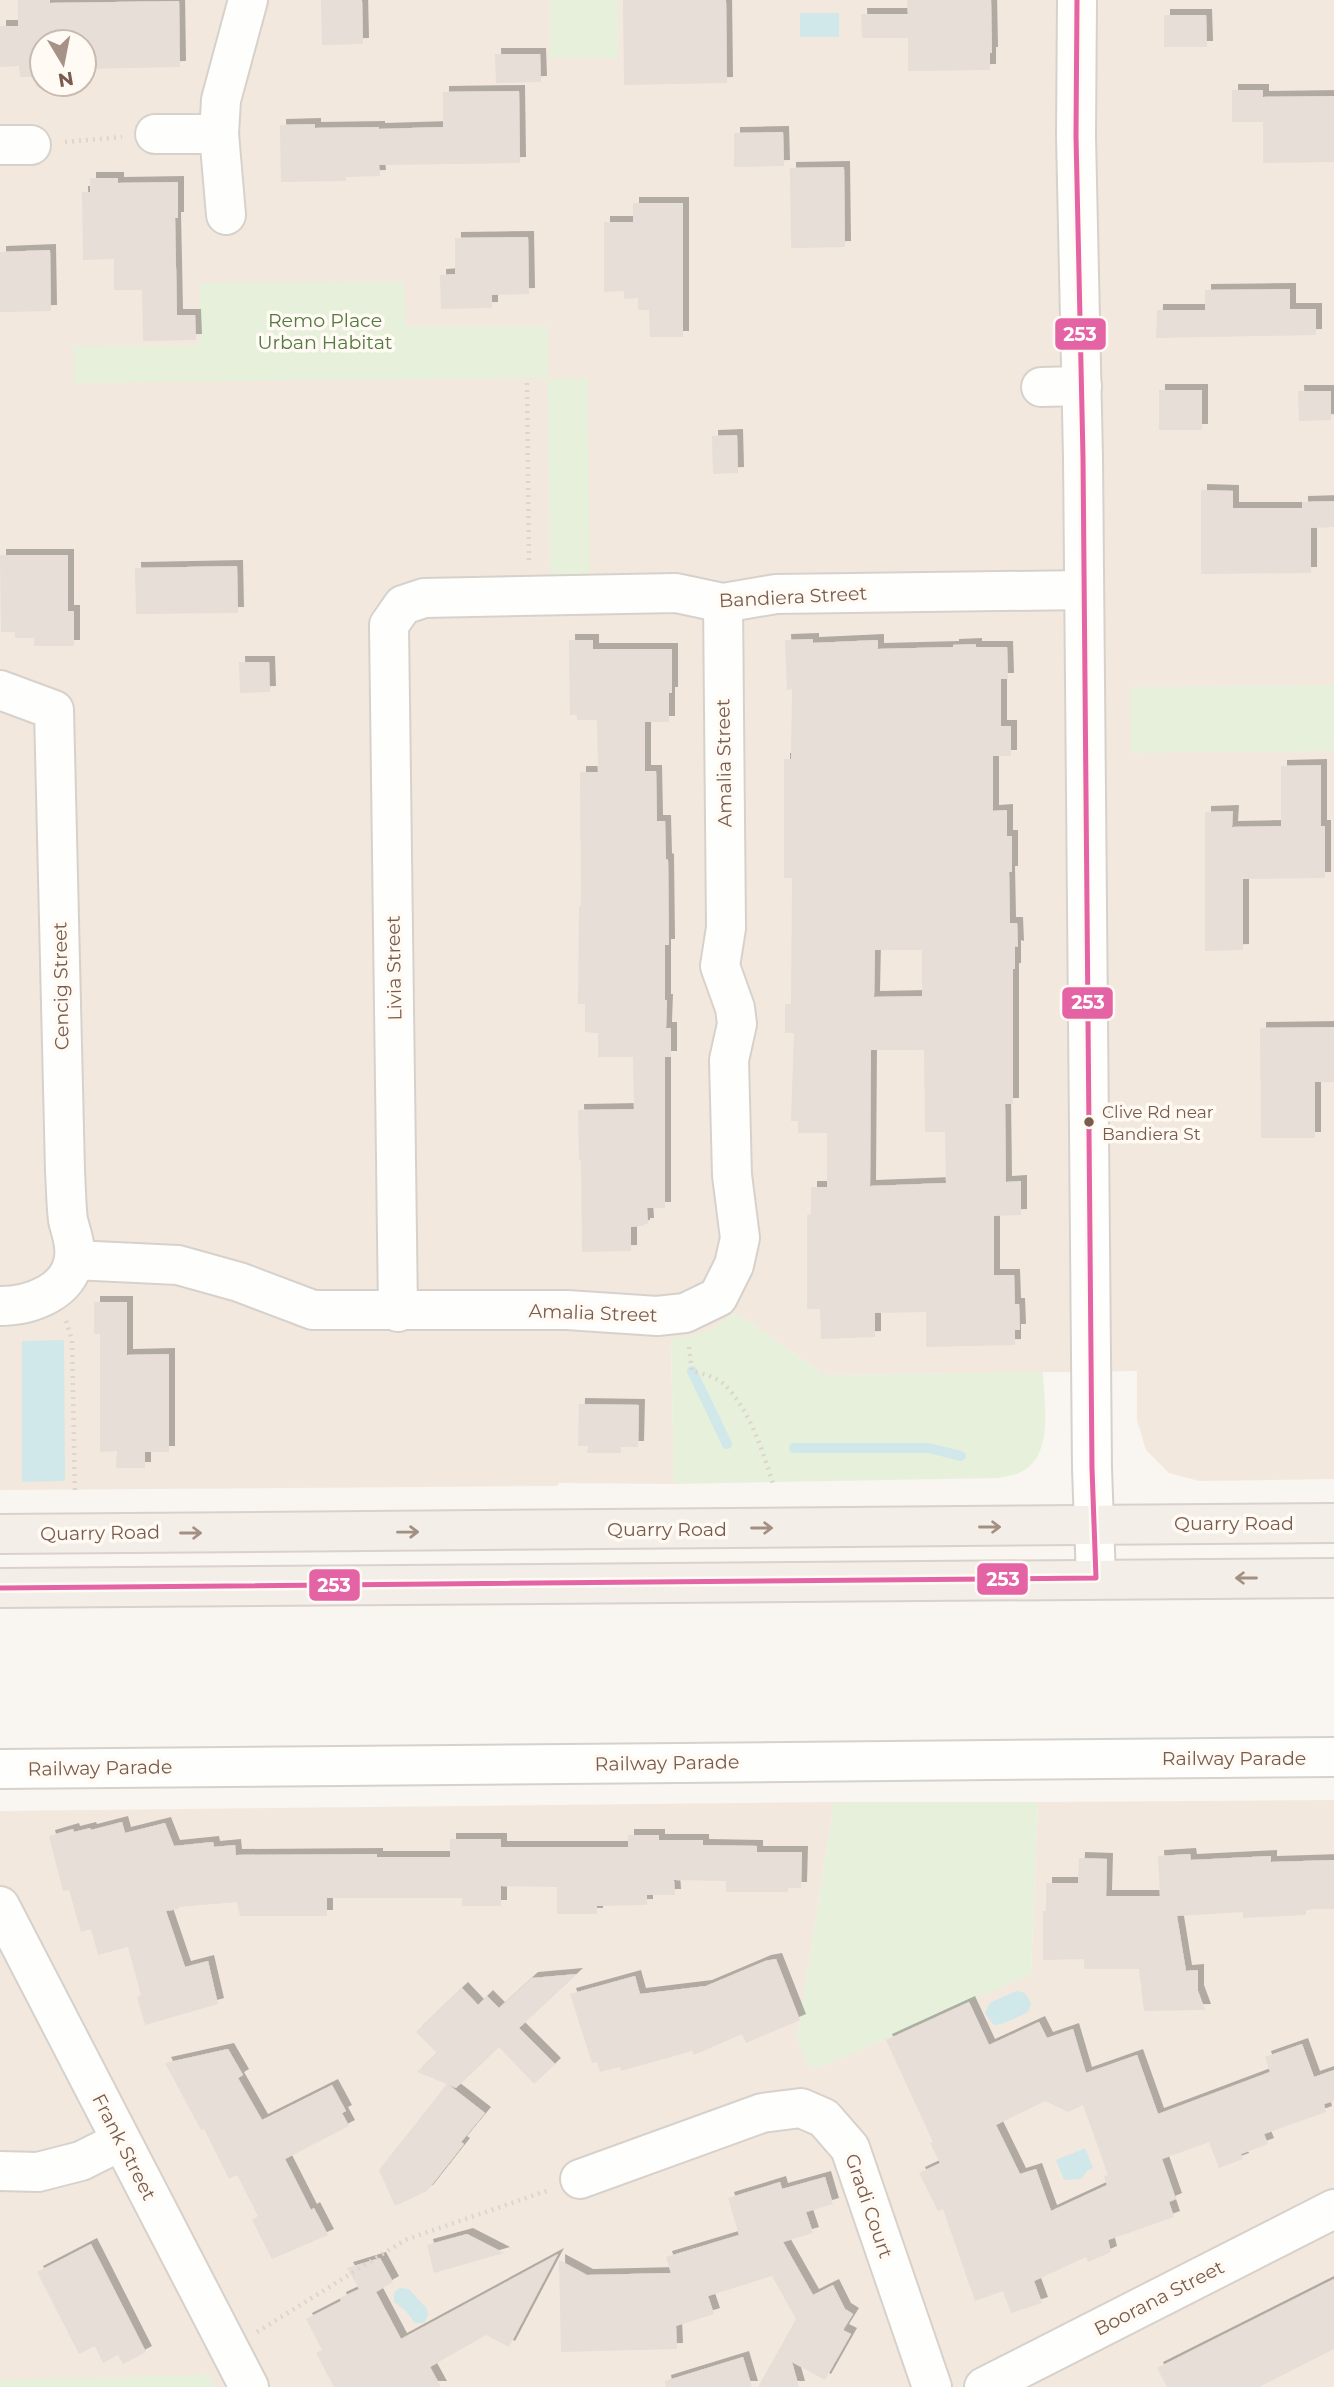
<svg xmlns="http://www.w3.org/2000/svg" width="1334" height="2387" viewBox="0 0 1334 2387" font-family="Montserrat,sans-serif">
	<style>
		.residential { fill: #f2e8de; fill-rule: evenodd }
		.green { fill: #e7f0db }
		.water { fill: #d0e8ea }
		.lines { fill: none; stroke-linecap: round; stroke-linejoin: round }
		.stream { stroke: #d0e8ea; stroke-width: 10 }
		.building { fill: #e6ded7; fill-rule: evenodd; filter: url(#shadow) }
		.minor-casing { stroke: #d7d1cb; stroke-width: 42 }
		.major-casing { stroke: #dad1cc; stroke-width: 42 }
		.path { stroke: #dcd5d0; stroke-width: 4.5; stroke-dasharray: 2 5; stroke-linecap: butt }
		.minor { stroke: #fefefd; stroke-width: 38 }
		.major { stroke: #f3eee8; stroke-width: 38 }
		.bus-1-casing { stroke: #fffaf3; stroke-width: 10 }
		.bus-1 { stroke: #e463a4; stroke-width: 5 }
		.oneway { stroke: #a48f83 }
		.bus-dot { fill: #7a5c4d; stroke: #fffaf3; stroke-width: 2.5 }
		.labels { text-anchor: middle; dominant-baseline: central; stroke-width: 7; stroke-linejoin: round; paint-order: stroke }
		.bus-label { font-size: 17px; fill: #7a5c4d; stroke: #fffaf3; text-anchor: start }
		.park-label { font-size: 19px; fill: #537a41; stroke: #fffaf3 }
		.street-label { font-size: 19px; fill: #7a5c4d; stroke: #fffaf3 }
		.line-badge { stroke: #fffaf3; stroke-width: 2.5 }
		.badge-label { font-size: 19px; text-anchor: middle; font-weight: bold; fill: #fff }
	</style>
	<defs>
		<filter id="shadow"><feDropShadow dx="6" dy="-6" stdDeviation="0" flood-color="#0004"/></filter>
	</defs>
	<rect width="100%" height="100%" fill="#f9f5f0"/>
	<g class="residential">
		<path d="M0,0H1334V1479L1199,1481L1169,1473L1146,1450L1137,1420V1371L825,1375L736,1313L707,1332L671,1340L674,1484L558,1483V1486L0,1490ZM42,42H84V84H42Z"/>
		<path d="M1334,1800V2387H0V1811L834,1802L797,2039L1031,1974L1038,1802Z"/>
	</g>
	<g class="green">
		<rect x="550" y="0" width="68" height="58"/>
		<path d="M404,281L406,326H548V378H588L590,595H551L547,378L74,383V346L200,345V283Z"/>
		<path d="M1334,685V751L1131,753L1130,687Z"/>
		<path d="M736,1313L825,1375L1043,1372C1044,1403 1055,1457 1019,1473C1013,1476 1005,1476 998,1478L674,1484L671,1339L707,1332Z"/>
		<path d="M834,1802H1038L1031,1974L822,2067L807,2065L797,2039Z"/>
		<path d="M209,2375L215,2387H0V2380Z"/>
	</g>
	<g class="water">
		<rect x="800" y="13" width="39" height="24"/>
		<path d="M64,1340L65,1481L22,1482V1341Z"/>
		<path d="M1016,1991L1025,1993L1031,2003L1028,2012C1018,2016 1005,2025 994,2025L985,2013L990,2003Z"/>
		<path d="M1085,2148L1093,2168L1088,2170L1081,2179L1064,2180L1056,2160Z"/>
		<path d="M399,2288L409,2289L427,2309L428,2315L424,2323H415L405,2310L394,2302V2293Z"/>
	</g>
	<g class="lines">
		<g class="stream">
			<path d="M692,1371L727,1444"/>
			<path d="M794,1448H929L961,1456"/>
		</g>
	</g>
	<g class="building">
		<path d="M18,0H50V3L179,1L180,67L84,69V42H42V84L66,86H36V77H20L19,66L0,67V26H18Z"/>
		<path d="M321,0H362L363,44L322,45Z"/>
		<path d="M623,0H726L727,83L624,85Z"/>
		<path d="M907,0H991L992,53H990V70L908,71V38H862L861,14H908Z"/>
		<path d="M1164,15H1206L1207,47H1164Z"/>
		<path d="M495,54H540L541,82L496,83Z"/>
		<path d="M1232,90H1263V97L1334,96V162L1263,163V122H1232Z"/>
		<path d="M519,91L520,163L379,165L380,176L346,177V181L281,182L280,125L315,124V128L379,127V129L443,127V92Z"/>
		<path d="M783,132L784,166L734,167V133Z"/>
		<path d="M844,167L845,247L791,248L790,168Z"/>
		<path d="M90,178H118V183L178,182V218H175L177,315H195L196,340L143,341L142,290H114V259L83,260L82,192H90Z"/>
		<path d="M633,203H683V337H650L649,310H638V298L624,299V291L604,292V222H633Z"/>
		<path d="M528,237L529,294L492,295V308L441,309L440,275L455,274V238Z"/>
		<path d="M50,250L51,311L0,312V252Z"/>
		<path d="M1290,289V309H1316V335L1156,338L1157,310H1205V290Z"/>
		<rect x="1159" y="390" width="43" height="40"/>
		<path d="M1298,391H1331V420L1299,421Z"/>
		<path d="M737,435L738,473L713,474L712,436Z"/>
		<path d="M1201,490L1233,491V508H1302V502L1334,501V527L1311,528V573L1201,574Z"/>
		<path d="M0,555H68V611H74V646H34V638H15V632H1Z"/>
		<path d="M237,566L238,613L136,614L135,568Z"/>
		<path d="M813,639V643L878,640V649L953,647V645L976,644V647H1007L1008,679H1001V726H1011V756H993V811L1007,810V836H1012V872H1009L1010,923H1017L1018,947L1015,946V969H1013V1104H1005L1006,1182L1021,1181V1215L994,1216V1275H1014L1015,1304H1019L1020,1330H1015V1345L926,1347V1312L875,1313V1337L821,1339L820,1309H807V1215L811,1214V1187H827V1133H798V1121H791L794,1033H785V1004H791L792,878H784V759H791L792,689L787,690L785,640ZM875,950H922V996L874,997ZM871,1050H924L925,1132H945L946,1183L870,1186Z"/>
		<path d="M569,640H593V649H672V693H669V722H645V771H656L657,821H665L666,859L668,860L669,945H665V1000H667L666,1028H671V1057H665V1208H647L648,1224H644V1226L631,1227V1251L582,1252L581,1160H579L578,1110L634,1109L633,1057H598V1033L585,1032V1004H578L579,906H581L580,772H598L597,720H577V715H570Z"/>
		<path d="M239,662H269L270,692L240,693Z"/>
		<path d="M1321,765V826H1325V878L1243,879V950L1205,951V812L1233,811L1232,827L1281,826V766Z"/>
		<path d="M1334,1027V1082H1315V1138H1261L1260,1028Z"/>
		<path d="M94,1302H127V1355L169,1354V1452H145V1468H116L117,1451L100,1452V1334H94Z"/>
		<path d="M579,1404L639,1405L638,1447H621V1453H587L588,1446H578Z"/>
		<path d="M122,1822L125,1833L165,1823L174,1846L213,1842L214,1847L235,1845L236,1855L377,1854V1857H450V1839H501V1847H628V1835H659V1840H703V1845L757,1846V1852H802L801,1888H788V1892H726V1881L674,1880L675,1895H647V1905L597,1906V1914H557V1887L501,1886V1906H462V1898H327V1916H240L237,1902L179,1907V1909L166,1911L185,1967L208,1961L218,2004L145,2025L137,1997L141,1995L128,1947L98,1955L91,1929L81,1932L69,1890L63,1891L49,1836L73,1829L74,1832L90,1828L91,1830Z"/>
		<path d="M1190,1854L1191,1860L1271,1856V1862L1334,1860V1909H1306V1915L1243,1918V1912L1177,1916L1186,1971L1198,1970V1991L1205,2010L1144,2011L1139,1969H1084V1959L1043,1960V1911H1046V1883H1078L1079,1858L1107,1859L1106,1896H1160L1158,1856Z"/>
		<path d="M776,1959L800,2020L746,2043L742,2034L694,2055L692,2051L621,2071L620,2067L600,2072L597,2062L592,2063L570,1994L635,1976L640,1994L706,1986L765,1961Z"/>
		<path d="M577,1974L519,2028L555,2064L534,2084L499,2047L456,2088L449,2085L485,2113L461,2142L464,2144L427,2191L395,2206L379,2170L447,2084L417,2072L437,2053L416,2032L462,1988L478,2005L487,1996L499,2008L532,1978Z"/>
		<path d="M969,2002L989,2045L1039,2022L1047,2038L1073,2029L1086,2073L1137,2055L1158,2114L1270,2072L1265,2057L1302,2044L1314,2077L1334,2070V2101L1324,2104L1326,2112L1264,2134L1268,2144L1241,2154L1243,2159L1219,2168L1209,2142L1162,2159L1176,2199L1169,2202L1174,2217L1108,2240L1111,2252L1088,2262L1086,2257L1034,2281L1042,2303L1011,2313L1003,2291L975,2301L943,2209L938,2211L919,2173L940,2163L930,2143L933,2142L886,2040ZM1045,2101L1068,2112L1083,2105L1108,2175L1104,2176L1107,2185L1051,2211L1036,2169L1020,2174L996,2125Z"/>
		<path d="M228,2049L243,2075L238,2078L262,2120L332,2085L346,2111L342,2113L349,2126L285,2159L311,2210L314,2208L328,2235L272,2259L252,2220L258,2216L237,2175L229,2179L204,2129L201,2130L165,2063Z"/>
		<path d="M825,2177L833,2204L806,2212L813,2233L783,2242L813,2295L833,2285L845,2309L853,2314L843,2330L851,2334L825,2380L792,2362L799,2387H758L796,2319L772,2276L708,2296L714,2314L676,2326L677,2349L561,2352L559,2260L587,2275L671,2273L666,2257L739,2235L728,2198L780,2182L782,2189Z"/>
		<path d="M467,2234L504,2253L434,2273L427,2245Z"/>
		<path d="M91,2244L146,2352L123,2364L118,2355L103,2363L95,2346L79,2354L37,2272Z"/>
		<path d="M558,2254L509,2347L486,2335L430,2367L441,2387H334L316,2353L322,2350L306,2319L341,2301L340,2298L359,2289L347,2268L380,2258L393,2282L376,2292L401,2339Z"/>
		<path d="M1334,2279V2349L1259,2387H1167L1157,2368Z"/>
		<path d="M743,2357L752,2387H666L665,2381Z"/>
	</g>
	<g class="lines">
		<g class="minor-casing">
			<g id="minor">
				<path d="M1077,0L1076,136L1083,457L1092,1468L1096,1578"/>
				<path d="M155,134H219"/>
				<path d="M0,145H31"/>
				<path d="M226,215L219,134L221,100L248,0"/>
				<path d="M1041,387L1082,386"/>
				<path d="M0,690L54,710L65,1171C66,1187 66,1204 68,1220C71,1233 76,1243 74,1257C71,1292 30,1306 0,1306"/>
				<path d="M74,1260L178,1265L239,1282L313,1310H567L657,1316L685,1313L718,1297L734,1265L740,1238L732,1175L729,1060L737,1024L735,1008L720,966L726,928L723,603"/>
				<path d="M398,1312L389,625L403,605L424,598L676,593L723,603L776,594L1084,590"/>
				<path d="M0,1769L1334,1757"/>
				<path d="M0,1906L249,2387"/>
				<path d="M0,2171L38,2172L81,2161L121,2141"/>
				<path d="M580,2179L762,2113L801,2108L824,2118L850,2148L932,2387"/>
				<path d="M984,2387L1334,2209"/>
			</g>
		</g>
		<g class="major-casing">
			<g id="major">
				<path d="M0,1534L1334,1523"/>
				<path d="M0,1588L1334,1578"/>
			</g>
		</g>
		<g class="path">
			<path d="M65,142L122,137"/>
			<path d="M527,383L529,561"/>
			<path d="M66,1321L72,1340L75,1495"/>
			<path d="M689,1347L692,1371C704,1374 719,1378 727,1387C752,1415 763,1452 774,1487"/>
			<path d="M257,2332L405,2240L549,2190"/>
		</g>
		<use href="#minor" class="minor"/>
		<use href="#major" class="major"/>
		<g class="bus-1-casing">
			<path id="bus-1" d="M0,1588L1096,1578L1092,1468L1083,457L1076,136L1077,0"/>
		</g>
		<use href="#bus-1" class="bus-1"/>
	</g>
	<defs><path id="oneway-shaft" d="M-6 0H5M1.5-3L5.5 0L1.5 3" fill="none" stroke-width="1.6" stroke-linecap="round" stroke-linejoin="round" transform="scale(1.75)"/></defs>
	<g class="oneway">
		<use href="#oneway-shaft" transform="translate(990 1527)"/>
		<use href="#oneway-shaft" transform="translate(762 1528)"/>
		<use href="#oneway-shaft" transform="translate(408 1532) rotate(-1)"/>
		<use href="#oneway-shaft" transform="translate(191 1533)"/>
		<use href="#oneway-shaft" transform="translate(1246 1578) rotate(180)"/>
	</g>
	<circle class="bus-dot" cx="1089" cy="1122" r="6"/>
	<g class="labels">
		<g class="bus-label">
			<text x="1102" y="1112">Clive Rd near<tspan x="1102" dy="22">Bandiera St</tspan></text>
		</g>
		<g class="park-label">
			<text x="325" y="320">Remo Place<tspan x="325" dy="22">Urban Habitat</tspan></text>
		</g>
		<g class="street-label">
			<text transform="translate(793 597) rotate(-3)">Bandiera Street</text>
			<text transform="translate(724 763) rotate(-91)">Amalia Street</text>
			<text transform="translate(394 968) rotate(-91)">Livia Street</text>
			<text transform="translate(61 986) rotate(-91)">Cencig Street</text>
			<text transform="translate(593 1313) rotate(2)">Amalia Street</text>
			<text x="1234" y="1523">Quarry Road</text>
			<text x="667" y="1529">Quarry Road</text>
			<text transform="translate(100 1533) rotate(-1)">Quarry Road</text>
			<text x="1234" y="1758">Railway Parade</text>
			<text transform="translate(667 1763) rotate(-1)">Railway Parade</text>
			<text transform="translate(100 1768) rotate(-1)">Railway Parade</text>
			<text transform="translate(124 2147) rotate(63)">Frank Street</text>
			<text transform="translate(869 2206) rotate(71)">Gradi Court</text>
			<text transform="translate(1159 2298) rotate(-27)">Boorana Street</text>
		</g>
	</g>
	<g class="line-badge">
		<rect x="1054" y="317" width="53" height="34" rx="7" fill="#e463a4"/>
		<rect x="1061" y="986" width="53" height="34" rx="7" fill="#e463a4"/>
		<rect x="976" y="1562" width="53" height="34" rx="7" fill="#e463a4"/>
		<rect x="308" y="1568" width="53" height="34" rx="7" fill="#e463a4"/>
	</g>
	<g class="badge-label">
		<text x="1080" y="341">253</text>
		<text x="1088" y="1009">253</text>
		<text x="1003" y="1586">253</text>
		<text x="334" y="1592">253</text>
	</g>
	<g transform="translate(63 63) rotate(170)"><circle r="33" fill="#fffaf3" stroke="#cabbb1" stroke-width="2"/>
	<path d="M0-5L12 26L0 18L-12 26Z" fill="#a69286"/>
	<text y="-10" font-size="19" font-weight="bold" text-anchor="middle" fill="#7a5c4d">N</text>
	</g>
</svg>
